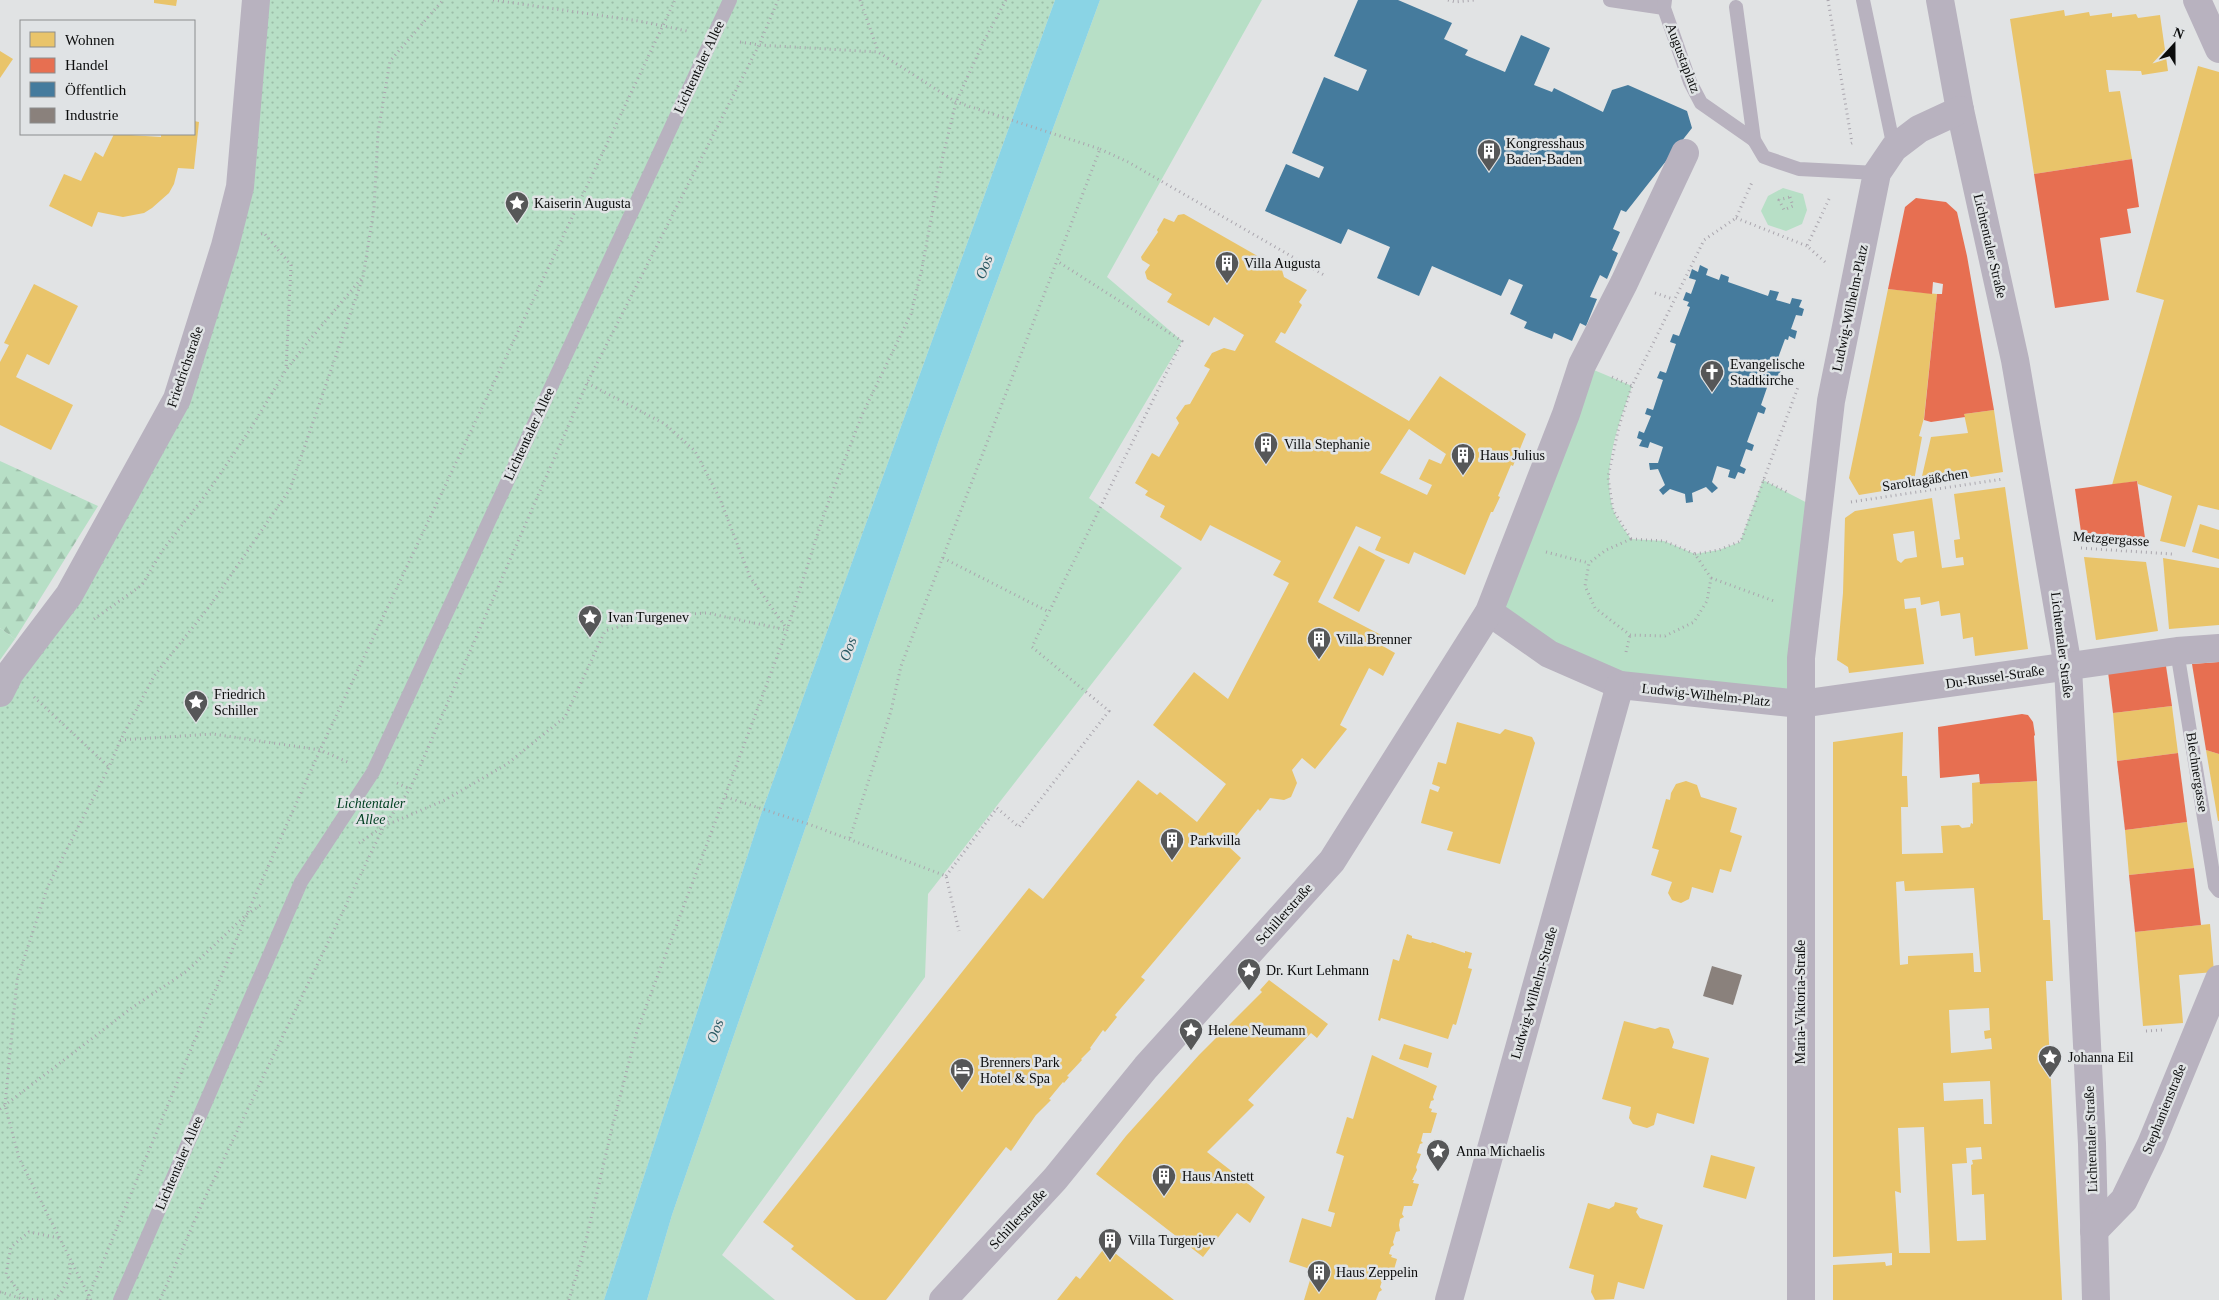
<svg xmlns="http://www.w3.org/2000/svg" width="2219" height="1300" viewBox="0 0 2219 1300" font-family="Georgia,serif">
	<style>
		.green { fill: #b7dfc6 }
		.forest { fill: url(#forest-firs) }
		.park { fill: url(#park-dots) }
		.water { fill: #8ad4e5 }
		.homes { fill: #e9c46a; fill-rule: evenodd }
		.shops { fill: #e76f51 }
		.public { fill: #457b9d }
		.industry { fill: #8a817c }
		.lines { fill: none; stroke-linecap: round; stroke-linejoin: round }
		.path { stroke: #aaa6ae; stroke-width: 3; stroke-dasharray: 1 4; stroke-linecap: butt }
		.service { stroke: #b8b2bf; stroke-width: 14 }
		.minor { stroke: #b8b2bf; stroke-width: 28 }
		.labels { text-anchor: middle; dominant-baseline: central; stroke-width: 5; stroke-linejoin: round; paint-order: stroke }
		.street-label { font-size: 14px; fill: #0b0c0c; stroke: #e0e3e5 }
		.poi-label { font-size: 14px; fill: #0b0c0c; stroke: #e0e3e5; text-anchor: start }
		.park-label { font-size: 14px; font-style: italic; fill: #004022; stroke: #e0e3e5 }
		.water-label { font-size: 15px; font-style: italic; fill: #295761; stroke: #e0e3e5 }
	</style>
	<defs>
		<pattern id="forest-firs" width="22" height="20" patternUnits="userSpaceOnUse" patternTransform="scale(1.25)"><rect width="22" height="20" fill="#b7dfc6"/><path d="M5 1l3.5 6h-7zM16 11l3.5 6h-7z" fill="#9cbea9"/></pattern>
		<pattern id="park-dots" width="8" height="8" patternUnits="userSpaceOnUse" patternTransform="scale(1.25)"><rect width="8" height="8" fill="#b7dfc6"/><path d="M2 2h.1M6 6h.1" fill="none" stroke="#9cbea9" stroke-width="1.8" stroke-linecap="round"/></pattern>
	</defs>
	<rect width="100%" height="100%" fill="#e1e3e4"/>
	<g class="green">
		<path d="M1100,0H1262L1107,277L1182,341L1089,498L1182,568L928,894L925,977L722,1255L775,1300H647L672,1215L939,440Z"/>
		<path d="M1783,188L1803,194L1807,210L1802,224L1786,231L1768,225L1761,211L1768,196Z"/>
		<path d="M1582,365L1632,386C1619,423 1601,469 1613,509C1616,519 1625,530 1631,539L1664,541L1695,554L1719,550L1740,542L1763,480L1817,508L1800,704L1620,685L1489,612Z"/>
		<path d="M0,628L15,639L0,660Z"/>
	</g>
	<path class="forest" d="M0,461L98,506L15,639L0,628Z"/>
	<path class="park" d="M256,0H1055L760,817L604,1300H0V693L177,399L225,246Z"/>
	<path class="water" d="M1055,0H1100L939,440L672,1215L647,1300H604L760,817Z"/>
	<g class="homes">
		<path d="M154,0H177L176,6L154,3Z"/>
		<path d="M2064,10L2065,16L2089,12L2090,16L2112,13V17L2136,14L2138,18L2160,15L2168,71L2142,75L2141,71L2106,70L2109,92L2120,91L2132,159L2034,174L2010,19Z"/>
		<path d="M0,51L13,59L0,78Z"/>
		<path d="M2198,66L2219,72V510L2198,505L2185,547L2160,541L2172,496L2138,484L2137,481L2112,485L2164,300L2136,292Z"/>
		<path d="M194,121L199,122L194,169L178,168L174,184L169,193L152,208L144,213L123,217L98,212L92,227L49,206L64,174L81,181L95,152L103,157L114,134L161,137V134H194Z"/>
		<path d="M1184,214L1282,270L1284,277L1307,290L1299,302L1302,305L1285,334L1281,332L1275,342L1409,421L1440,376L1526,434L1513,466L1511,465L1498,496L1500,497L1493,512H1491L1465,575L1414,552L1409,564L1375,550L1381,537L1356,526L1318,602L1385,637L1381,645L1395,653L1383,676L1369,668L1340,725L1347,729L1315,769L1302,758L1292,770L1297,783L1291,797L1284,800L1270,798L1260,811L1258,809L1228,846L1241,858L1141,977L1145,980L1115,1015L1117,1017L1105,1032L1103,1030L1090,1048L1091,1049L1081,1059L1082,1060L1067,1076L1069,1077L1064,1083L1063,1082L1049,1099L1051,1100L1036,1115L1011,1151L1006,1147L886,1300H856L791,1249L794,1246L763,1222L1029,888L1043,899L1138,780L1157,795L1160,792L1197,822L1226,784L1153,725L1194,672L1228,699L1289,583L1273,575L1281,561L1210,525L1201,541L1160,517L1165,506L1145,495L1148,491L1135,483L1152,453L1159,457L1179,423L1176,418L1185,405L1190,404L1210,369L1204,366L1212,353L1224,348L1235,351L1244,335L1214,317L1209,326L1167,302L1172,294L1147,279L1145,272L1150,265L1142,260L1141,257L1158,232L1157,230L1164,218L1174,222L1178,215ZM1409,429L1446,454L1441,464L1429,459L1419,479L1432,485L1427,495L1380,473Z"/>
		<path d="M34,284L78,306L49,365L27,354L16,377L73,405L51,450L0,425V362L9,345L4,343Z"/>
		<path d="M1888,289L1937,294L1924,418L1919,436L1922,437L1913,486L1859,495L1849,478Z"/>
		<path d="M1994,410L2003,472L1920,485L1931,437L1968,433L1964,414Z"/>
		<path d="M2005,487L2028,649L1975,656L1973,637L1963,639L1960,613L1941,616L1939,601L1921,605L1920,597L1904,599L1905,609L1916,608L1924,664L1849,673L1848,667L1837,660L1843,593L1845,518L1855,511L1932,498L1942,568L1964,565L1963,557L1956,558L1954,540L1960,539L1954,494ZM1914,531L1917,557L1905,559L1901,563L1897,560L1893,534Z"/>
		<path d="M2200,524L2219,530V559L2192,552Z"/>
		<path d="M1359,546L1385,560L1359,612L1333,598Z"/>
		<path d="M2084,557L2146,562L2158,631L2096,640Z"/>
		<path d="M2163,558L2219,568V625L2169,629Z"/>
		<path d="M2172,706L2178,753L2117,761L2113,713Z"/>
		<path d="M1457,722L1500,734L1505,729L1532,737L1535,743L1500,864L1447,850L1453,832L1421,823L1430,789L1438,792L1440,787L1432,784L1438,762L1446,764Z"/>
		<path d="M1903,732L1902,776H1907L1908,807H1901L1902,854L1943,853L1941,826L1959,825L1962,828L1970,827L1971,823L1973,824L1972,783L1980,782V784L2037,781L2043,920H2050L2053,981H2046V983L2062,1300H1833V1265L1885,1262L1886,1266L1892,1265V1253L1833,1257V742ZM1904,881L1905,891L1974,888L1981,972H1974L1973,953L1908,956V964L1900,965L1896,882ZM1989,1008L1990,1030L1984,1031L1985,1039L1991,1038L1992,1049L1951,1053L1949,1010ZM1990,1081L1992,1124H1984L1983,1099L1944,1101L1943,1083ZM1924,1127L1930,1253H1899L1895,1191L1901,1193L1898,1128ZM1981,1147L1982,1159L1972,1160L1973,1164L1971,1165L1972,1195L1984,1194L1986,1240L1957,1241L1952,1164L1967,1163L1966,1148Z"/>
		<path d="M2206,750L2219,754V821H2218Z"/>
		<path d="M1686,781L1697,785L1701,797L1737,808L1730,832L1742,836L1731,872L1720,869L1713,893L1692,887L1689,899L1681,903L1672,900L1668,893L1672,882L1651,875L1659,850L1652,848L1666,799L1670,800L1671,793L1676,784Z"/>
		<path d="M2187,822L2194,868L2129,875L2125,830Z"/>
		<path d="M2210,924L2214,972L2179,975L2183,1023L2143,1026L2135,932Z"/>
		<path d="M1407,934L1412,936V938L1431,943L1432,942L1465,953V951L1472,953L1468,968L1472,969L1456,1025L1453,1024L1448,1039L1381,1018L1380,1021L1378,1020L1393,959L1399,961Z"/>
		<path d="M1269,980L1328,1024L1317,1038L1311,1033L1248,1100L1254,1105L1207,1152L1265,1197L1250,1223L1237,1213L1203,1257L1096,1174L1126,1136L1199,1055L1262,992L1260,990Z"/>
		<path d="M1624,1021L1655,1029L1660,1027L1669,1029L1674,1042L1672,1048L1709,1058L1694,1124L1657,1113L1654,1125L1647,1128L1633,1124L1629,1118L1631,1107L1602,1099Z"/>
		<path d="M1404,1044L1432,1053L1428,1068L1399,1059Z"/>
		<path d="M1372,1055L1437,1086L1433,1097L1434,1100L1431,1101L1429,1108L1432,1109L1431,1112L1437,1113L1431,1133H1423L1421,1141L1423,1143L1420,1144L1417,1153L1421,1154L1416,1167L1417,1170L1412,1180H1414L1413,1183L1419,1184L1412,1206H1404L1402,1214L1404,1217L1400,1219L1399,1225L1400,1231L1396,1232L1393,1242L1394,1245L1391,1247L1389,1254L1392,1255L1391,1257L1397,1259L1391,1280L1385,1278L1382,1281L1380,1287L1382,1290L1379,1292L1376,1300H1304L1313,1270L1289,1262L1302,1218L1331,1227L1335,1213L1328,1211L1344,1156L1336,1153L1347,1117L1353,1119Z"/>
		<path d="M1711,1155L1755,1167L1746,1199L1703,1187Z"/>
		<path d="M1615,1202L1638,1208L1636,1212L1640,1218L1663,1225L1644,1289L1618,1282L1614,1299L1595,1300L1591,1292L1594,1275L1569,1268L1588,1203L1609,1209L1614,1206Z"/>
		<path d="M1106,1246L1174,1300H1057L1076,1276L1080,1279Z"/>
	</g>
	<g class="shops">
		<path d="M2132,159L2139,207L2127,209L2131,233L2100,238L2109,300L2055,308L2034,174Z"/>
		<path d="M1916,198L1946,202L1957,212L1967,256L1994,410L1964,414L1965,417L1931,422L1924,420L1937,294H1942L1943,284L1933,282L1932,294L1888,289L1905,207Z"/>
		<path d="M2137,481L2146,545L2082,539L2075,489Z"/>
		<path d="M2219,662V754L2206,750L2192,664Z"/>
		<path d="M2166,666L2172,706L2113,713L2108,672Z"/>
		<path d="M2022,714L2028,715L2033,722L2035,735L2034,736L2037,781L1980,784L1979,774L1940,778L1938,727Z"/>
		<path d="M2178,753L2187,822L2125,830L2117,761Z"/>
		<path d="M2194,868L2201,925L2135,932L2129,875Z"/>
	</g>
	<g class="public">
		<path d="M1358,0H1398L1452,23L1444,39L1468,50L1465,55L1505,72L1521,35L1550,48L1534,85L1552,92L1554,88L1603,112L1612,90L1628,85L1687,111L1692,128L1626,212L1621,210L1613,229L1620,232L1612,250L1618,253L1607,279L1600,275L1590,297L1597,299L1586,326L1580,323L1572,341L1554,333L1552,339L1524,328L1527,322L1510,314L1523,285L1509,279L1501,296L1432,266L1419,296L1377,278L1390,247L1348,229L1341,244L1265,211L1286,164L1319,178L1324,167L1292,153L1324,77L1358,91L1367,70L1334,56Z"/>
		<path d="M1700,265L1708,269L1706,275L1719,280L1721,274L1729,277L1728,282L1768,296L1770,290L1779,292L1776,300L1790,304L1792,298L1802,300L1799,307L1804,309L1802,316L1796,315L1791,329L1797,331L1795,339L1789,336L1788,340L1785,339L1774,369L1781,370L1778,378L1771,376L1761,405L1766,408L1764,414L1758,412L1747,442L1754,445L1752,451L1746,449L1740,466L1746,469L1744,474L1738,472L1735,479L1728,477L1730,470L1717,466L1712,482L1718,488L1712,493L1706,487L1692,493L1693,502L1686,503L1685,494L1670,489L1663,495L1659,490L1665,485L1658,469L1650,470L1649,463H1658L1663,447L1650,442L1648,448L1639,446L1642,440L1637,438L1639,431L1644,433L1651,416L1645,414L1647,408L1653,410L1663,380L1657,378L1660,371L1666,373L1676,344L1670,342L1673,334L1679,336L1690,307L1687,306L1689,302L1683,300L1686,292L1691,294L1696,280L1689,278L1692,269L1698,272Z"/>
	</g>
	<path class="industry" d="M1712,966L1742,975L1733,1005L1703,996Z"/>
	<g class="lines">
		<g class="path">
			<path d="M493,0L639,21L687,31"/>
			<path d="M860,0L878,51"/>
			<path d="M1448,0L1455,2L1474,0"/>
			<path d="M1828,0L1852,143L1848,145"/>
			<path d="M740,42L759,45L878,52L956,102L1100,149L901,666L891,711L849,841"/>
			<path d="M1100,149L1128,162L1324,275"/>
			<path d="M1790,197L1793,206L1784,210L1779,200Z"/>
			<path d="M1736,218L1807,246"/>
			<path d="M261,234L264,233L291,265L286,369"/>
			<path d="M1825,262L1807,246L1830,197"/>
			<path d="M1655,293L1673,299"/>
			<path d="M1612,377L1632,386"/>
			<path d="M587,383L665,424L695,451L720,499L750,577L787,629"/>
			<path d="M1763,480L1787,492"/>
			<path d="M1851,502L2003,479"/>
			<path d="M1631,539L1613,510L1608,477L1619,426L1632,386L1704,240L1736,218L1753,180"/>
			<path d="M1631,539L1664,541L1695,554L1711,578L1707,601L1694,622L1665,636L1630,635L1595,608L1585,586L1589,563L1606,550Z"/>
			<path d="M2081,548L2172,554"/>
			<path d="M1546,552L1589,563"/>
			<path d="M1695,554L1719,550L1741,541L1798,387"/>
			<path d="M943,558L1049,612L1182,341L1057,261"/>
			<path d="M1711,578L1774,601"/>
			<path d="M94,619L142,585L162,551L210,489L251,428L286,370L307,343L361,279"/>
			<path d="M1626,652L1630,635"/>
			<path d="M34,697L109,767"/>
			<path d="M120,740L213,734L320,750L350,763"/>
			<path d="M397,783L410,789"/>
			<path d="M726,797L814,826L946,876L959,931"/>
			<path d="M359,843L384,826L445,800L507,764L565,717L605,631L654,616L707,613L787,630"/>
			<path d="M946,876L997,808L1019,827L1109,711L1032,647L1049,612"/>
			<path d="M2146,1031L2162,1030"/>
			<path d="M0,1109L133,1007L187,971L247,914L261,905"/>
			<path d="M0,1292L23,1299"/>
			<path d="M43,1300L24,1299L6,1274L11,1247L29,1232L59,1238"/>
			<path d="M55,1300C64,1288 75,1275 68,1260"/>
			<path d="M87,1300L247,914L320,750L675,0"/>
			<path d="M91,1300L19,1158L5,1105L17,980L48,886L109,767L120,741L154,676L209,607L290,489L363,277L374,209L378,133L390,61L443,0"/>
			<path d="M160,1300L202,1204L384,826L410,789L587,383L759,45L778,0"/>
			<path d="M569,1300L583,1253L612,1128L637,1031L787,630L824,514L862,415L911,314L922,268L942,160L956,102L984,41L1006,0"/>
		</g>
		<g class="service">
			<path d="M1610,0L1664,8"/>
			<path d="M1665,0L1664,8L1690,82L1701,103L1754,140"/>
			<path d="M1863,0L1894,148"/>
			<path d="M1736,7L1754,140L1764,157L1799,169L1877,173"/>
			<path d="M2177,651L2215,886L2219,891"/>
			<path d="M120,1300L301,882L373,772L730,0"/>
		</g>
		<g class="minor">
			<path d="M1940,0L1960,110L2015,360L2068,667L2092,1144L2096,1300"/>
			<path d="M2197,0L2219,49"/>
			<path d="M1489,612L1549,654L1620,685L1800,704L2177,651L2219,648"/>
			<path d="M0,693L10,673L69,595L177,399L225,246L240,187L256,0"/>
			<path d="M2094,1231L2124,1200L2151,1144L2219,979"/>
			<path d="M943,1300L1055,1179L1146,1067L1332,861L1489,612L1566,414L1582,365L1624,283L1685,153"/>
			<path d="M1449,1300L1620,685"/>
			<path d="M1801,1300V658L1831,401L1877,173L1894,148L1919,129L1960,110"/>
		</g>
	</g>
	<defs>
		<g id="building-pin" transform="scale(1.25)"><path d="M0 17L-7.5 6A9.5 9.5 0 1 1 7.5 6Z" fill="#565758" stroke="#e0e3e5"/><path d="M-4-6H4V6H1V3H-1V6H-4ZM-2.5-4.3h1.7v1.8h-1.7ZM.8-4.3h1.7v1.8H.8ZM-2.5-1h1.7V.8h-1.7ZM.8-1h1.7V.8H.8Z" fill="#fff"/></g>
		<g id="sight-pin" transform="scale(1.25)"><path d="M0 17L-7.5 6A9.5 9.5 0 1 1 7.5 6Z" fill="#565758" stroke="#e0e3e5"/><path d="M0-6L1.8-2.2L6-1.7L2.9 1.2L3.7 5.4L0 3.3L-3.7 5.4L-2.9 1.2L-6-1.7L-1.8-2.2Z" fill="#fff"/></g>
		<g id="church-pin" transform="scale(1.25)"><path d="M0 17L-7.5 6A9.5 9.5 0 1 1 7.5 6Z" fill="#565758" stroke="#e0e3e5"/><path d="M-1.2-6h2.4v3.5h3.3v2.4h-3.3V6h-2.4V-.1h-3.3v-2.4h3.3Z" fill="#fff"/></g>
		<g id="hotel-pin" transform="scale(1.25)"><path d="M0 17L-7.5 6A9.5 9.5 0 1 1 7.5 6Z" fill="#565758" stroke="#e0e3e5"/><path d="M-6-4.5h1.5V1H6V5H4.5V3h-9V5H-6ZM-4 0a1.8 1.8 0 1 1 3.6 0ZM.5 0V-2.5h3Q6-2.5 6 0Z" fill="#fff"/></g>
	</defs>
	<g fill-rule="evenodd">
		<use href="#building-pin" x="1489" y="151"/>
		<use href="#sight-pin" x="517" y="203"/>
		<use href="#building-pin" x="1227" y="263"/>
		<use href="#church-pin" x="1712" y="372"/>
		<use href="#building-pin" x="1266" y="444"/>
		<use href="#building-pin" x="1463" y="455"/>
		<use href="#sight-pin" x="590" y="617"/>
		<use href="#building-pin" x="1319" y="639"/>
		<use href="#sight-pin" x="196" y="702"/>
		<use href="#building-pin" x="1172" y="840"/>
		<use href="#sight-pin" x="1249" y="970"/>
		<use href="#sight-pin" x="1191" y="1030"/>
		<use href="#sight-pin" x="2050" y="1057"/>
		<use href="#hotel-pin" x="962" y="1070"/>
		<use href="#sight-pin" x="1438" y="1151"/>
		<use href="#building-pin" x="1164" y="1176"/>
		<use href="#building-pin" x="1110" y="1240"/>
		<use href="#building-pin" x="1319" y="1272"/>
	</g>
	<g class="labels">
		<g class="street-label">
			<text transform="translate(1683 58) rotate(69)">Augustaplatz</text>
			<text transform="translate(699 67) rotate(-65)">Lichtentaler Allee</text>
			<text transform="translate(1990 246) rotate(77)">Lichtentaler Straße</text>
			<text transform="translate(1850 308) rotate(-78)">Ludwig-Wilhelm-Platz</text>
			<text transform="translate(185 367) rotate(-71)">Friedrichstraße</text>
			<text transform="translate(529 434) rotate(-65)">Lichtentaler Allee</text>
			<text transform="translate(1925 480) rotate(-9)">Saroltagäßchen</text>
			<text transform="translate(2111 539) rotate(4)">Metzgergasse</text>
			<text transform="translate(2062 645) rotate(83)">Lichtentaler Straße</text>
			<text transform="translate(1995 677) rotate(-8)">Du-Russel-Straße</text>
			<text transform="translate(1706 695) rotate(6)">Ludwig-Wilhelm-Platz</text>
			<text transform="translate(2197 772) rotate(81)">Blechnergasse</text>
			<text transform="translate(1284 914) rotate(-48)">Schillerstraße</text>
			<text transform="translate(1534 993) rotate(-74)">Ludwig-Wilhelm-Straße</text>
			<text transform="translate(1800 1002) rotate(-90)">Maria-Viktoria-Straße</text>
			<text transform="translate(2164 1109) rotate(-68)">Stephanienstraße</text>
			<text transform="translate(2091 1139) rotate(-92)">Lichtentaler Straße</text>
			<text transform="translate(179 1163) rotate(-67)">Lichtentaler Allee</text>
			<text transform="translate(1018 1219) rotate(-47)">Schillerstraße</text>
		</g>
		<g class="poi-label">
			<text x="1506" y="143">Kongresshaus<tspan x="1506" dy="16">Baden-Baden</tspan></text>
			<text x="534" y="203">Kaiserin Augusta</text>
			<text x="1244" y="263">Villa Augusta</text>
			<text x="1730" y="364">Evangelische<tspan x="1730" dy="16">Stadtkirche</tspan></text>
			<text x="1284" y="444">Villa Stephanie</text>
			<text x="1480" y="455">Haus Julius</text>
			<text x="608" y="617">Ivan Turgenev</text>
			<text x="1336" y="639">Villa Brenner</text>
			<text x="214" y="694">Friedrich<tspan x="214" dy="16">Schiller</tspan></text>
			<text x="1190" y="840">Parkvilla</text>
			<text x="1266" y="970">Dr. Kurt Lehmann</text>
			<text x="1208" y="1030">Helene Neumann</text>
			<text x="2068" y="1057">Johanna Eil</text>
			<text x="980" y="1062">Brenners Park<tspan x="980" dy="16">Hotel &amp; Spa</tspan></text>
			<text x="1456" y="1151">Anna Michaelis</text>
			<text x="1182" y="1176">Haus Anstett</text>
			<text x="1128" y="1240">Villa Turgenjev</text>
			<text x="1336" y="1272">Haus Zeppelin</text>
		</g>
		<g class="park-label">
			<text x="371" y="803">Lichtentaler<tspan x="371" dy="16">Allee</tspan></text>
		</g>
		<g class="water-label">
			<text transform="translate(984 267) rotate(-70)">Oos</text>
			<text transform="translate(848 649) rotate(-70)">Oos</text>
			<text transform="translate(715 1031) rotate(-71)">Oos</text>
		</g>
	</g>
	<rect x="20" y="20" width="175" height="115" fill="#e0e3e5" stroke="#8b8d8e"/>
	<rect x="30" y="32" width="25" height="15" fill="#e9c46a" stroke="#8b8d8e"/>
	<text x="65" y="45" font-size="15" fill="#0b0c0c">Wohnen</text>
	<rect x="30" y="58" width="25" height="15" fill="#e76f51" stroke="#8b8d8e"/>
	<text x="65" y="70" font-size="15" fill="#0b0c0c">Handel</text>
	<rect x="30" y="82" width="25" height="15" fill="#457b9d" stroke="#8b8d8e"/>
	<text x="65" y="95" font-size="15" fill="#0b0c0c">Öffentlich</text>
	<rect x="30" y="108" width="25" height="15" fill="#8a817c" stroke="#8b8d8e"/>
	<text x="65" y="120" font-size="15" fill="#0b0c0c">Industrie</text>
	<g transform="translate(2174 45) rotate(21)" stroke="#e0e3e5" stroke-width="4" paint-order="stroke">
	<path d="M0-4L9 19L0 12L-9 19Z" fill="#0b0c0c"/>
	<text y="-8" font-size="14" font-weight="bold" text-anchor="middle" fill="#0b0c0c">N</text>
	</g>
</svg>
